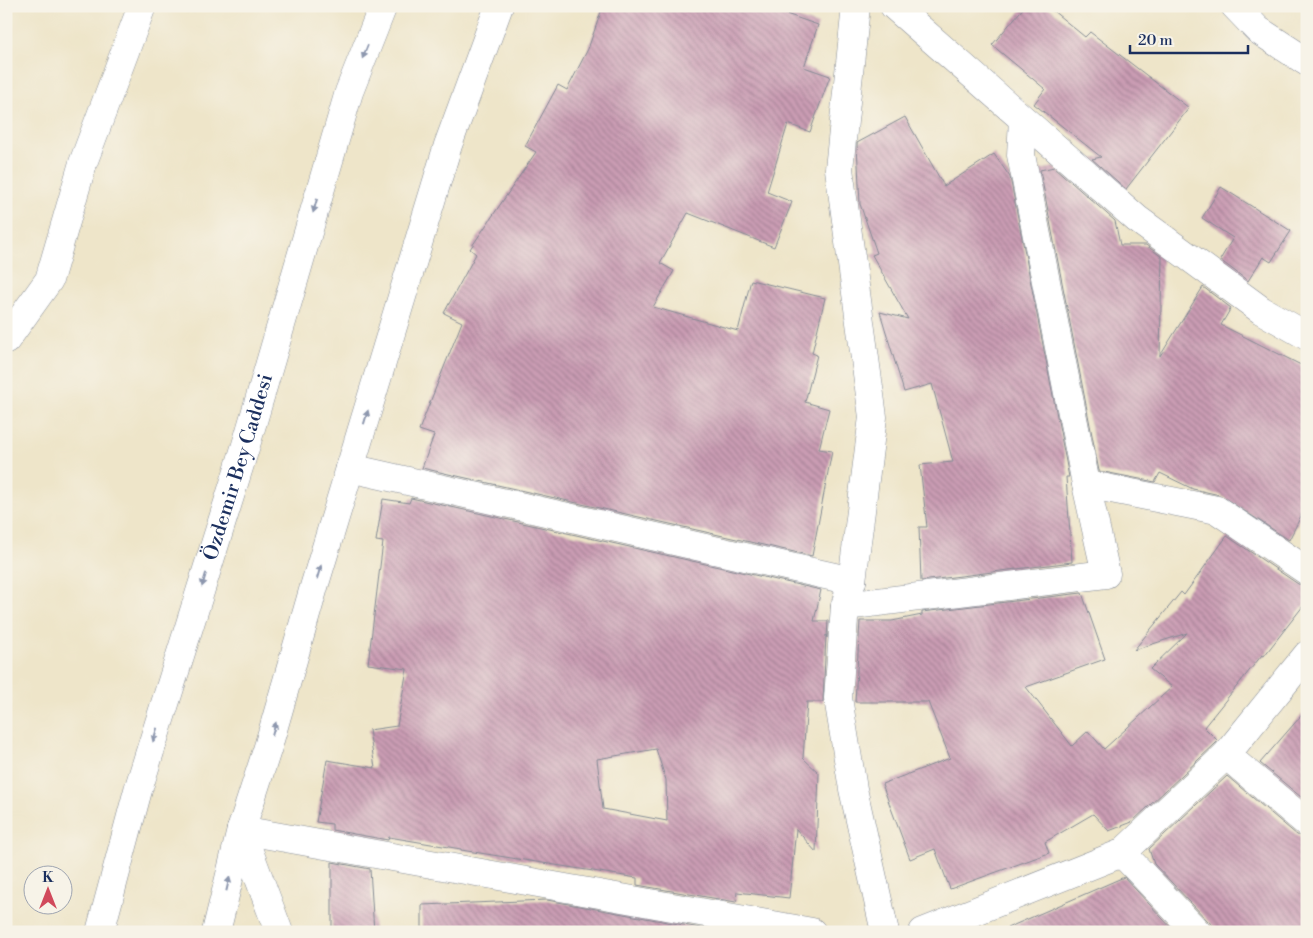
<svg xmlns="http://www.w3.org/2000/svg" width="1313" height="938" viewBox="0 0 1313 938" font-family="'Libre Bodoni',serif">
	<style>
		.building { fill: url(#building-back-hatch); fill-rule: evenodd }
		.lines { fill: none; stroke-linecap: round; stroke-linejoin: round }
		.minor-casing { stroke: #848a94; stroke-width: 29 }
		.primary-casing { stroke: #848a94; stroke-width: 29 }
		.minor { stroke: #fff; stroke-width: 28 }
		.primary { stroke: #fff; stroke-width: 28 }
		.oneway { fill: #8d97ae }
		.labels { text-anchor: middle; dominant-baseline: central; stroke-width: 5; stroke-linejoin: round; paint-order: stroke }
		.street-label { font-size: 20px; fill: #1b2f5e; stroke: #f7f3e8 }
	</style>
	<defs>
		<pattern id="building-back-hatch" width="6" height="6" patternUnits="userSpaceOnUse" patternTransform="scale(1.25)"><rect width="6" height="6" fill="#ca9cb3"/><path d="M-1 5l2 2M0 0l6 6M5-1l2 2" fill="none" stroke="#a38095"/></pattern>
	</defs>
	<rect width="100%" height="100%" fill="#f7f3e8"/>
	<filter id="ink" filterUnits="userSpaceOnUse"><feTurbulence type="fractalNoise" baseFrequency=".02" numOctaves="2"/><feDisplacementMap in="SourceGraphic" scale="10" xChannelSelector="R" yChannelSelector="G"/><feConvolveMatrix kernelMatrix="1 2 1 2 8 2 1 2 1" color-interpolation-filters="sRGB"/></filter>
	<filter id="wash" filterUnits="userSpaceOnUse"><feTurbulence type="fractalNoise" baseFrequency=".0096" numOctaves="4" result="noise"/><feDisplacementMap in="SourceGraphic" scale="20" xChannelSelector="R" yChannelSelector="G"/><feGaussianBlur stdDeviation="1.12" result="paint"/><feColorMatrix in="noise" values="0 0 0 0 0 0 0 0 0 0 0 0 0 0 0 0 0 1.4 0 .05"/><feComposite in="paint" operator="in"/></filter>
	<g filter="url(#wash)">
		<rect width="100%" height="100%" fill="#eee5c9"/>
		<g id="blocks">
			<g class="building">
				<path d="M603,6H763L818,25L804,67L830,76L810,132L788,124L767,192L792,202L774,247L688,213L660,263L674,271L653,307L738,331L751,280L825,298L812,353L817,355L805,402L829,409L819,449L832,451L812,556L422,468L434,435L419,430L462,322L444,313L476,254L470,249L536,152L525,146L558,85L567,90L588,49Z"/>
				<path d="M1025,6H1047L1085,37L1090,32L1189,108L1126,189L1092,159L1101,157L1034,104L1045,89L992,45Z"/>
				<path d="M905,117L944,186L994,154L1010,177L1069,477H1066L1072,562L921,581L919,527H927L920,465L953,462L932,384L904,392L880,312L908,319L872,255L877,253L860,204L857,145V143Z"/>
				<path d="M1054,167L1115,221L1120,245H1146L1162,257L1160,356L1203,287L1231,308L1221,325L1307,368V504L1289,540L1220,495L1193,489L1160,473L1155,482L1099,471L1040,170Z"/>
				<path d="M1221,187L1291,231L1271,262L1263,257L1248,281L1220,260L1233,238L1202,218Z"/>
				<path d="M411,498L821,590L814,621H828L827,638L826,635L823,702H807L803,758L819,773L816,852L796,829L789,898L737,892L736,902L637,885V878L461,850V849L389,837L388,840L332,830V824L316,822L327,760L375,768L369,730L397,726L407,669L368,664L383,542L376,541L383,499L409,503ZM656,749L666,780L667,821L603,809L597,759Z"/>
				<path d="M1227,536L1298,584L1307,586V601L1264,656L1262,655L1204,727L1218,741L1215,744L1132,822L1109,831L1093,814L1045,842L1049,853L950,889L935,849L910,859L882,784L950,758L928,702H855L860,621H892L922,615V612L1082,593L1105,659L1026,687L1072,746L1088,731L1104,749L1172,687L1150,669L1187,633L1134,650L1181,592L1184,595Z"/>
				<path d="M1307,709V802L1260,763Z"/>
				<path d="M1227,776L1297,835L1307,838V932H1220L1208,921L1154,864L1149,849Z"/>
				<path d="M332,862L370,869L374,932H332Z"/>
				<path d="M1124,877L1175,932H998Z"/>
				<path d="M547,900L722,932H422V905Z"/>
			</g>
		</g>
	</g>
	<g filter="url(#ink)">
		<use href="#blocks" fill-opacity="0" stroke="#848a94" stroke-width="1"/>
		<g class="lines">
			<g class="minor-casing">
				<g id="minor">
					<path d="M856,6L839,169L873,417L852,581L845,606L838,698L853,789L885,932"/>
					<path d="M894,6L1137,219L1261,310L1307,336"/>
					<path d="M1235,6L1258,30L1307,62"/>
					<path d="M6,340L49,280L83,163L142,6"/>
					<path d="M350,468L852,581"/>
					<path d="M1086,484L1217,510L1307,571"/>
					<path d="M845,606L1106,574L1086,484L1021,155L1023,120"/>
					<path d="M1226,755L1307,823"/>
					<path d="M241,830L812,932"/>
					<path d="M241,830L279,932"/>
					<path d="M1122,853L1197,932"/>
					<path d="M923,932L1122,853L1226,755L1307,655"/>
				</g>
			</g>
			<g class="primary-casing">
				<g id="primary">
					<path id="s1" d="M100,932L138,790L246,445L349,92L383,6"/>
					<path d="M216,932L241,830L268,747L314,587L448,145L499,6"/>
				</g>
			</g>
			<use href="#minor" class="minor"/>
			<use href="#primary" class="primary"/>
		</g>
		<defs><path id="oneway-solid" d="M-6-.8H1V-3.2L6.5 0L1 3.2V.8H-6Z" transform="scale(1.25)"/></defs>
		<g class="oneway">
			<use href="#oneway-solid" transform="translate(365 52) rotate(112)"/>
			<use href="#oneway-solid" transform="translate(315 206) rotate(106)"/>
			<use href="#oneway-solid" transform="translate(366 417) rotate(-73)"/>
			<use href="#oneway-solid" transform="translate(319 572) rotate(-73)"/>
			<use href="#oneway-solid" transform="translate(204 580) rotate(107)"/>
			<use href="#oneway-solid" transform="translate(274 729) rotate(-74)"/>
			<use href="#oneway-solid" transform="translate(155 735) rotate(107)"/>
			<use href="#oneway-solid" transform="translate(228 884) rotate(-77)"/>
		</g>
	</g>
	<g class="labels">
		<g class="street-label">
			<text stroke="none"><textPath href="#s1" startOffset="485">Özdemir Bey Caddesi</textPath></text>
		</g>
	</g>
	<rect width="1313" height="938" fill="none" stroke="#f7f3e8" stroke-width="25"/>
	<g transform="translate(48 890)"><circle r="24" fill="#f7f3e8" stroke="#9fa5b1"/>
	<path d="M0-4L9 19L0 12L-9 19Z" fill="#d1495b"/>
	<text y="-8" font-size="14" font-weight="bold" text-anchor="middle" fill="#1b2f5e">K</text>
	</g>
	<path d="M1130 45v8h118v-8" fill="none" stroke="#1b2f5e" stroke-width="2.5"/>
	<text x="1138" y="45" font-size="15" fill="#1b2f5e" stroke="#f7f3e8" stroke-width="4" paint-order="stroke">20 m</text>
</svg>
